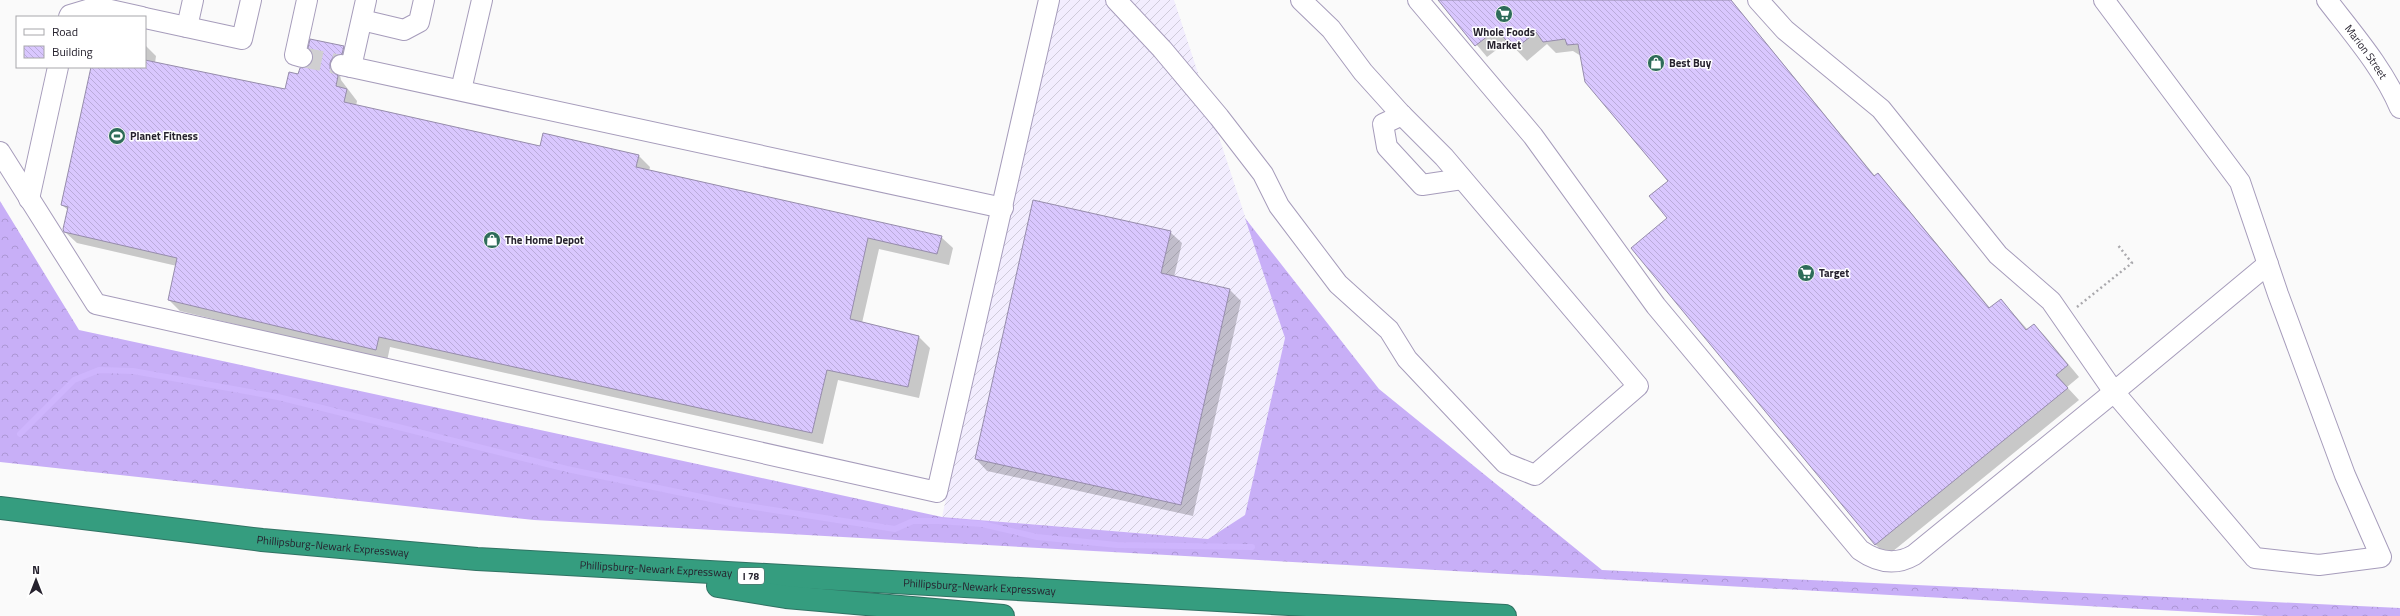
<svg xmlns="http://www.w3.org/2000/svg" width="2400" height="616" viewBox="0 0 2400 616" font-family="'Titillium Web',sans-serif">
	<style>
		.industrial { fill: url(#industrial-furrows) }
		.forest { fill: url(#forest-crowns) }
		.shadow { fill: #0003 }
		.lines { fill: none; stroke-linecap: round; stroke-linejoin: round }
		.stream { stroke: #ceb5fd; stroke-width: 6 }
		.building { fill: url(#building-back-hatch); stroke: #968cab }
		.minor-tunnel { stroke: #d0cfd1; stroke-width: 20; stroke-dasharray: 20 10; stroke-linecap: butt }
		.minor-casing { stroke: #a69cbb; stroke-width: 22 }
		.highway-casing { stroke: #307263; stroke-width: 24 }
		.path { stroke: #aaa9ad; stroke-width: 2.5; stroke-dasharray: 2 3; stroke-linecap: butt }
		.minor { stroke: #fff; stroke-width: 20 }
		.highway { stroke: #359d7f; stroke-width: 22 }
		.labels { text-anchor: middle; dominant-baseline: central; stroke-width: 3; stroke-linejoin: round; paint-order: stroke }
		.shield { fill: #fff; stroke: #67646d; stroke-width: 1 }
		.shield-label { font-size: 10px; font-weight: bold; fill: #26222e }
		.poi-label { font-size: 11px; font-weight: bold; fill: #26222e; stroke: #fff; text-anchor: start }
		.street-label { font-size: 11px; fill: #26222e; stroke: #fff }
	</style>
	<defs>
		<pattern id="industrial-furrows" width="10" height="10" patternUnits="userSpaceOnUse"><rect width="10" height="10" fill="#f2edfe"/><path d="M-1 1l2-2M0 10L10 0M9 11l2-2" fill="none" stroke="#cfcbda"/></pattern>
		<pattern id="forest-crowns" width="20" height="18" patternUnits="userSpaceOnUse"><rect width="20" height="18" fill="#c8aff7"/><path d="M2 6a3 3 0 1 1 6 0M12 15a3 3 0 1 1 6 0" fill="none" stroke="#ac96d4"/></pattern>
		<pattern id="building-back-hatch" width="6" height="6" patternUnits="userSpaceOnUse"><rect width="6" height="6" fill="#d9c7fe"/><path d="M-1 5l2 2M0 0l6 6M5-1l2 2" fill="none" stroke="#baabda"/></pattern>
	</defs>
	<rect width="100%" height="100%" fill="#fafafa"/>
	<path class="industrial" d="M1039,0H1174L1285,338L1245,515L1208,539L942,517L1045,43Z"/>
	<path class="forest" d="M0,201L79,330L942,517L1208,539L1245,515L1285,338L1245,218L1379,389L1602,570L2400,608V616H2269L534,520L0,462Z"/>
	<g class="shadow">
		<path d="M1439,0H1731L1875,176L1878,174L1889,186L1990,308L2001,300L2028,330L2034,325L2045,336L2079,377L2067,387L2079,400L1887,556L1875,544L1669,219L1670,181L1581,56L1573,51L1556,53L1547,44L1527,61L1508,41L1487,57Z"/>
		<path d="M145,45L156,56L155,63L285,90L310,66L343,47L355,58L340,75L341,80L357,101L356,106L541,148L639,156L650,167L649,171L941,237L953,248L949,265L879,249L862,323L919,337L930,348L919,398L838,380L823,444L390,347L387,361L180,311L169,300L177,266L77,243L65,232L68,210L62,205L92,67H145Z"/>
		<path d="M1170,232L1182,243L1174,277L1230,290L1241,301L1193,516L987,471L976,459Z"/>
	</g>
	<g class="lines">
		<path class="stream" d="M20,434L74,380L99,370L133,371L278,397L567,469L735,504L895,529L913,521H938L982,524L1037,537L1117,545L1252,547"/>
	</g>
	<g class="building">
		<path d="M1438,0H1731L1874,176L1878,173L1989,308L2001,299L2026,330L2034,324L2068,365L2056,375L2068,388L1875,545L1631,248L1667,218L1649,196L1668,181L1585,82L1578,44L1567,45L1565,39L1543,42L1536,32L1514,50L1497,29L1475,46Z"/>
		<path d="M310,39L344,46L342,54L333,57L330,63V69L338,76L336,86L347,89L344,102L540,146L543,133L639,155L636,167L942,236L937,254L868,238L850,319L919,336L908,387L827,370L812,433L379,337L376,350L168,300L177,258L64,232L63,229L68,207L61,205L91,67H145V60L285,89L289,72L298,74L300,68L310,66L313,61V54L308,48Z"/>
		<path d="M1033,200L1171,231L1161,273L1230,289L1181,505L975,459Z"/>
	</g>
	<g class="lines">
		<path class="minor-tunnel" d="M302,57L341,65"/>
		<g class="minor-casing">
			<g id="minor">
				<path d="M1116,0L1162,49L1219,117L1263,174L1279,206L1338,284L1389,330L1407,359L1505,463L1535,475L1638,386L1444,157L1400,113L1363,72L1331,29L1301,0"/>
				<path d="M1418,0L1533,136L1656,306L1860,550C1877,562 1895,566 1914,555L2114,392L2255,558L2319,565L2381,557L2345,475L2278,294L2240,182L2104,0"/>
				<path d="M1758,0L1785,30L1881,109L1998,255L2051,301L2114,392L2268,264"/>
				<path id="s1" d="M2327,0C2353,34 2383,68 2400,108"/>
				<path d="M69,17L70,15L97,7L142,17"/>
				<path d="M145,18L242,39L251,0"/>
				<path d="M362,20L404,30L419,22L424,0"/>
				<path d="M187,27L193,0"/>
				<path d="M302,57L295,55L307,0"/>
				<path d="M341,65L351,67L366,0"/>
				<path d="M351,67L1003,208"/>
				<path d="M461,90L482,0"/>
				<path d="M1402,115L1383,124L1387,147L1422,185L1462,179"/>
				<path d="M0,152L96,304L937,492L1049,0"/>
				<path d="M29,199L58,67"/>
			</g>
		</g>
		<g class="highway-casing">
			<g id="highway">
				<path id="s2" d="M0,508L262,540L477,559L1505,616"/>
				<path d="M718,586L786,597L1003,616"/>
			</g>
		</g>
		<path class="path" d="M2077,307L2132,263L2117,244"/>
		<use href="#minor" class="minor"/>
		<use href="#highway" class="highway"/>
	</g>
	<defs>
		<g id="supermarket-disc" transform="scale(0.9)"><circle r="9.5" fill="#2e6c59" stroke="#fff"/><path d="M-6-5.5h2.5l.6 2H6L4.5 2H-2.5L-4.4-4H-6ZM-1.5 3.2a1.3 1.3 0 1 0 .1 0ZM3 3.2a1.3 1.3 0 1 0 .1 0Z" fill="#fff"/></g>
		<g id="shop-disc" transform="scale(0.9)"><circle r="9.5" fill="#2e6c59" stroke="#fff"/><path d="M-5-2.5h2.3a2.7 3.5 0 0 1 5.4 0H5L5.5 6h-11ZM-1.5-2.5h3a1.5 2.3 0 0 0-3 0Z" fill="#fff"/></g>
		<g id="stadium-disc" transform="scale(0.9)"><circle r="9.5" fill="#2e6c59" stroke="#fff"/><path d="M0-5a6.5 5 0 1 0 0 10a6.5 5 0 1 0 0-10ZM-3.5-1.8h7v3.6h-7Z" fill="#fff"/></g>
	</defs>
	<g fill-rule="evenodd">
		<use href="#supermarket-disc" x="1504" y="14"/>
		<use href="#shop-disc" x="1656" y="63"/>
		<use href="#stadium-disc" x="117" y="136"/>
		<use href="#shop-disc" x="492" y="240"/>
		<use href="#supermarket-disc" x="1806" y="273"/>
	</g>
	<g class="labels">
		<rect class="shield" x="738" y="568" width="26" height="16" rx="3"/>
		<g class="shield-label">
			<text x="751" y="576">I 78</text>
		</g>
		<g class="poi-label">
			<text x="1504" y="32" text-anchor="middle">Whole Foods<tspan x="1504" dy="13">Market</tspan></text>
			<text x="1669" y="63">Best Buy</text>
			<text x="130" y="136">Planet Fitness</text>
			<text x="505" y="240">The Home Depot</text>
			<text x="1819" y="273">Target</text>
		</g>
		<g class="street-label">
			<text stroke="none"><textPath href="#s1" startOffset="65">Marion Street</textPath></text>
			<text stroke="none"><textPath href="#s2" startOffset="335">Phillipsburg-Newark Expressway</textPath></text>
			<text stroke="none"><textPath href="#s2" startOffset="659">Phillipsburg-Newark Expressway</textPath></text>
			<text stroke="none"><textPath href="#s2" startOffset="983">Phillipsburg-Newark Expressway</textPath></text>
		</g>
	</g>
	<rect x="16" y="16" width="130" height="52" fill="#ffffff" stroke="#a8a7ab"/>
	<rect x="24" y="29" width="20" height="6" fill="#ffffff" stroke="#a8a7ab"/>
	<text x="52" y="36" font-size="12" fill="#26222e">Road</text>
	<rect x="24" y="46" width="20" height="12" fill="url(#building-back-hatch)" stroke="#a8a7ab"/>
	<text x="52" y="56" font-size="12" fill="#26222e">Building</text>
	<g transform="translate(36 580)" stroke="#ffffff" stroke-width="3" paint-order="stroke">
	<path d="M0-3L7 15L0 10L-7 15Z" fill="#26222e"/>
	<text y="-6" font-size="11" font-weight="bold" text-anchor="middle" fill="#26222e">N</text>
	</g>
</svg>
